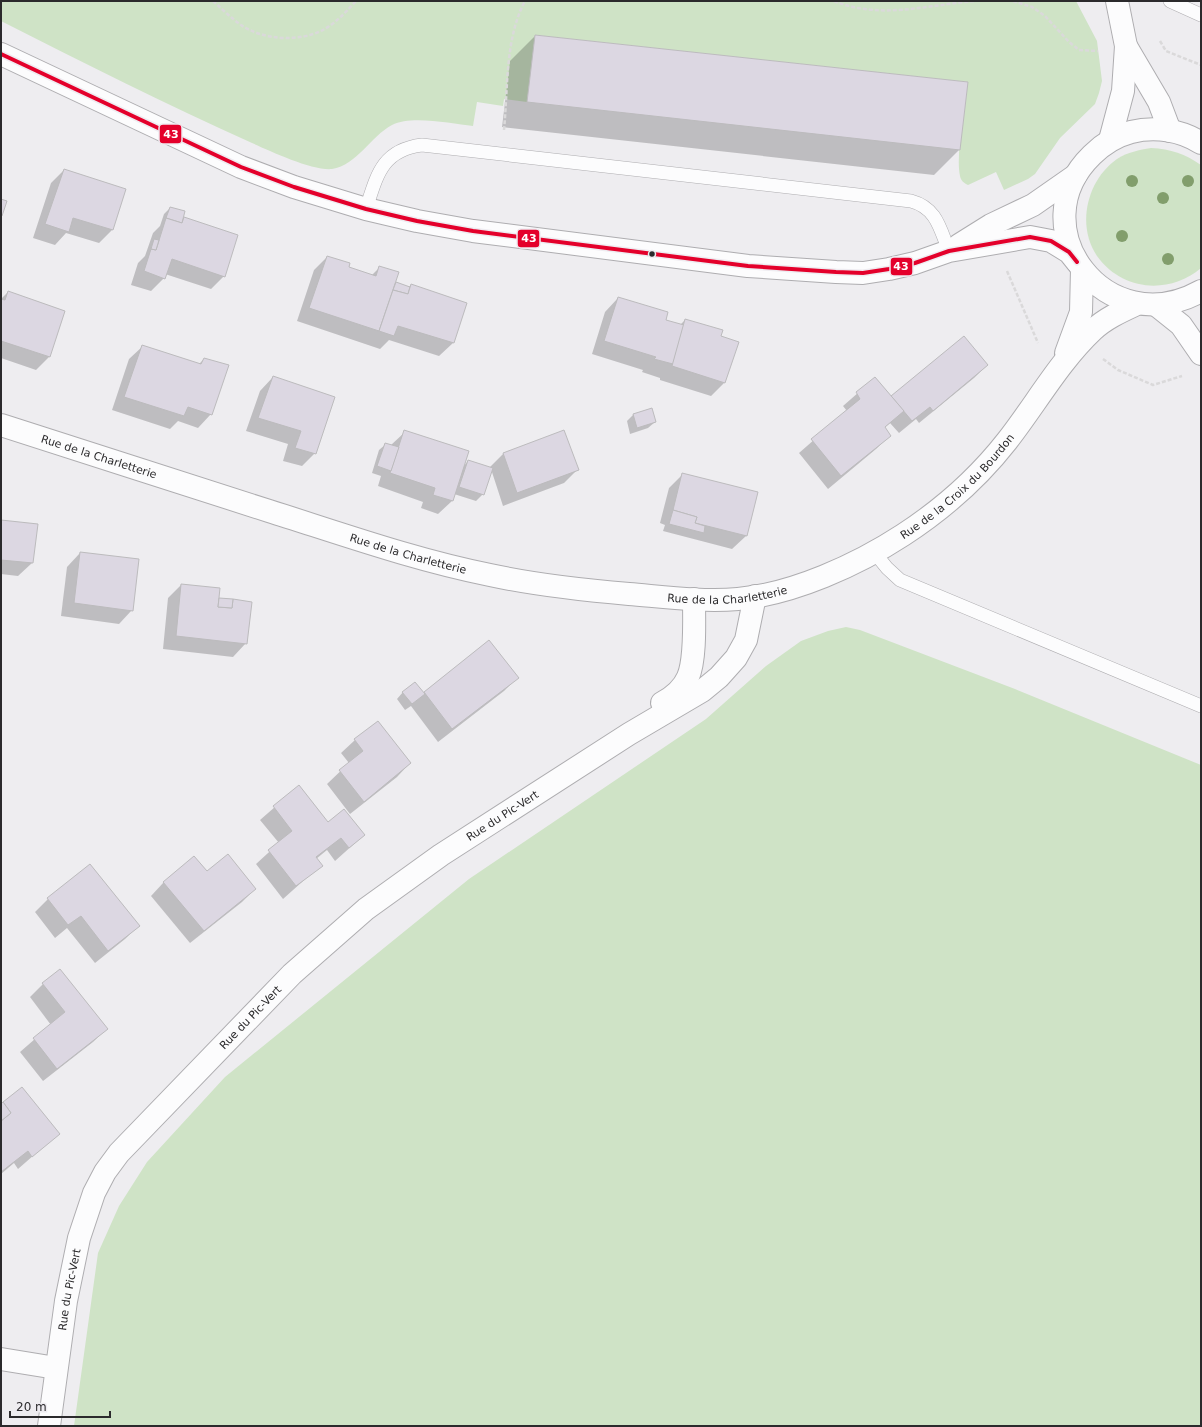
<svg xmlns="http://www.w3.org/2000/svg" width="1202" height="1427" viewBox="0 0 1202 1427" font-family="'DejaVu Sans',sans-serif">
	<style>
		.green { fill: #cfe3c6 }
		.shadow { fill: #0003 }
		.building { fill: #dcd7e2; stroke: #bcbbbd }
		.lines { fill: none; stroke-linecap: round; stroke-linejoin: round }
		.lane-casing { stroke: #aeadb0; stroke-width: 14 }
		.street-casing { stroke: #aeadb0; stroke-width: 24 }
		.path { stroke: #dad9da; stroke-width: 2.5; stroke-dasharray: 4 2; stroke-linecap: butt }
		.lane { stroke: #fcfcfd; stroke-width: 13 }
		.street { stroke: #fcfcfd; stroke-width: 22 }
		.bus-1-casing { stroke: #eeecf1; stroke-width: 7 }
		.bus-1 { stroke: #e4002b; stroke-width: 4 }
		.tree { fill: #829e6c }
		.bus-dot { fill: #2b2a2c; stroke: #eeecf1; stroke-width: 1.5 }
		.labels { text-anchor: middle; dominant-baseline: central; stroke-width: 3.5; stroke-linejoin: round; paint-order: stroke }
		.street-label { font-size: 11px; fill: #2b2a2c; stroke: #eeecf1 }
		.line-badge { stroke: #eeecf1; stroke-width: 1.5 }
		.badge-label { font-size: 11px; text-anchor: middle; font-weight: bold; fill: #fff }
	</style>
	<rect width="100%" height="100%" fill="#eeedf0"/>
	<g class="green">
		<path d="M1,1H1076L1097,41L1102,81L1099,93L1095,104L1060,138L1035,174L1028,179L1004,190L996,172L968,185C964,183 961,181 960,176C955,151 967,109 967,82L535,35L527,102L504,99L503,106L477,102L473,126C452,124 412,115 392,125C371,136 357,165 332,169C313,171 270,151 252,143C167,105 84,63 1,21Z"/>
		<path d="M1151,148C1171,149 1185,154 1201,165V268C1169,295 1122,291 1097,256C1076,225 1087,180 1117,159C1128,152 1139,150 1151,148Z"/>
		<path d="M846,627L860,630L1015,689L1201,765V1426H74L98,1253L119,1206L147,1162L225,1077L469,879L706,719L766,666L801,641L828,631Z"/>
	</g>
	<g class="shadow">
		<path d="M535,36L960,149L934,175L502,127L510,61Z"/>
		<path d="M64,170L112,230L99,243L66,233L55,245L33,238L51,183Z"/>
		<path d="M170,208L181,222L184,219L224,276L211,289L165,274L164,278L151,291L131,285L138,263L145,256L153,233L160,226L164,214Z"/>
		<path d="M327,257L348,268L371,276L379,268L395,282L409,287L411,285L465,303L453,343L439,356L389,340L380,349L297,321L314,270Z"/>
		<path d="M8,292L64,311L49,357L36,370L1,358V299Z"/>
		<path d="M618,298L665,321L680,325L685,320L719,336L724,383L711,396L660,380V378L642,372L643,370L592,354L605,312Z"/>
		<path d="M143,346L199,364L204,359L211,414L198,428L178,421L170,429L112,410L129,359Z"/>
		<path d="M987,365L974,378L919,423L916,419L899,433L890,423L884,428L890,435L876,449L828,489L799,453L847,411L843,406L875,378L891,397Z"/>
		<path d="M273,377L315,453L302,466L283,461L288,444L246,431L260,391Z"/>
		<path d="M651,409L655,422L648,428L630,434L627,421L633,415Z"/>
		<path d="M405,432L463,467L468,461L489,468L503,454L577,470L564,483L503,506L491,469L483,494L476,501L454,494L452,501L438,514L421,508L423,502L378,486L381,476L372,473L379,450L386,444L391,445Z"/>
		<path d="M682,475L756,493L746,536L732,549L663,531L665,525L660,523L669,488Z"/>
		<path d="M1,521L36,525L32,563L18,576L1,574Z"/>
		<path d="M80,553L132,610L119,624L61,616L67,567Z"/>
		<path d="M181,585L218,599L233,600L246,643L233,657L163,649L168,598Z"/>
		<path d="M489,641L517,678L504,691L438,742L411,706L405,710L397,699L403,692L424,694Z"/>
		<path d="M377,722L410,763L397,777L350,814L327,784L349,763L341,753L355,740Z"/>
		<path d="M299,786L328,823L364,835L335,861L327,850L316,859L321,865L283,899L256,864L279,843L260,820Z"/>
		<path d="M206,873L255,889L242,902L190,943L151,896L164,882Z"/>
		<path d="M48,899L138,926L125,939L95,963L67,928L55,938L35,912Z"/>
		<path d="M43,984L106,1029L93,1042L43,1081L20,1052L51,1025L30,997Z"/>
		<path d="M1,1105L58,1134L18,1169L14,1163L1,1174Z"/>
	</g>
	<g class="building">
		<path d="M535,35L968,82L960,150L527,102Z"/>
		<path d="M64,169L126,189L113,230L73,218L69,232L45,224Z"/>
		<path d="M1,199L7,201L2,216H1Z"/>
		<path d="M170,207L185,211L182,223L166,218Z"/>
		<path d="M184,217L238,235L225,277L172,259L165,279L144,271L151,249L156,250L166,218L182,223Z"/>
		<path d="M154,239L159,240L156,250L151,249Z"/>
		<path d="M327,256L350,263L349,267L376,276L379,266L399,272L379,331L309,308Z"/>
		<path d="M396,282L410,287L408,294L393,290Z"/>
		<path d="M411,284L467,303L454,343L398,326L394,336L379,331L393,290L408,294Z"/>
		<path d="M8,291L65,311L50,357L1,341V299L5,300Z"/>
		<path d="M618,297L668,312L666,320L684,325L673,364L654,359L656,357L604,341Z"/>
		<path d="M685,319L723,330L721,336L739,342L725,383L672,366Z"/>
		<path d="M964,336L988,365L933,411L930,407L912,421L891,396Z"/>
		<path d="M142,345L201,364L204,358L229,365L212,415L188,407L184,416L124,397Z"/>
		<path d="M273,376L335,397L316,454L295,448L301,431L258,418Z"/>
		<path d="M875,377L904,411L885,427L891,436L841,476L811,439L860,399L856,392Z"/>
		<path d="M652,408L656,422L637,428L633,414Z"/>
		<path d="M404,430L469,451L453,501L433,495L435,488L390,473Z"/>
		<path d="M564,430L579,470L517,493L503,453Z"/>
		<path d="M385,443L399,447L391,471L377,466Z"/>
		<path d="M468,460L493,468L484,495L459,487Z"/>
		<path d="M682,473L758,492L747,536L695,523L697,517L673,510Z"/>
		<path d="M673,510L697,517L695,523L705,526L704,533L669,524Z"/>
		<path d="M1,520L38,524L33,563L1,560Z"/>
		<path d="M80,552L139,559L133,611L74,603Z"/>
		<path d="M181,584L220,588L218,607L232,608L233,599L252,602L247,644L176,636Z"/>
		<path d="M219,598L233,599L232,608L218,607Z"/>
		<path d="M489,640L519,678L452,729L424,692Z"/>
		<path d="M415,682L425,694L412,704L402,692Z"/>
		<path d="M378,721L411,763L364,802L339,770L363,751L354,739Z"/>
		<path d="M299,785L328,822L344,809L365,835L349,848L341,838L316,857L323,866L296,886L268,850L292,831L273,806Z"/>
		<path d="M228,854L256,889L204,931L163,882L194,856L207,871Z"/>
		<path d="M90,864L140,926L108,951L81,916L68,925L47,898Z"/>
		<path d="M60,969L108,1029L57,1069L33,1038L65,1012L42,983Z"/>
		<path d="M22,1087L60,1134L32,1157L28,1151L1,1172V1121L11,1113L3,1102Z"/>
		<path d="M3,1102L11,1113L1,1121V1104Z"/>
	</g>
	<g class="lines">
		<g class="lane-casing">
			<g id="lane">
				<path d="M1170,1L1201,15"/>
				<path d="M366,209C377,175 382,150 422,145L911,201C937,208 940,229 949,251"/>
				<path d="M874,552L887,568L900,580L1201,706"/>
			</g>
		</g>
		<g class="street-casing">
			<g id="street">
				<path d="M1126,46L1159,102L1170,131"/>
				<path d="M1,54L241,167L294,187L366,209L417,221L473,231L748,266L836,272L863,273L889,269L915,263L949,251L1030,237L1051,241L1069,252L1077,262"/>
				<path d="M1110,140L1123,91L1126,46L1117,1"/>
				<path d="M1201,143C1181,130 1155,126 1131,132C1116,136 1103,144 1092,155C1018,227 1106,344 1201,291"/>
				<path d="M959,245L991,225L1033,205L1076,175"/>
				<path d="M1156,305L1181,325L1201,354"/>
				<path d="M1066,353L1081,312L1082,269"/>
				<path id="s1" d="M1,425C90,454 180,482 269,511C342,534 415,560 490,575C536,585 582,590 629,594C665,597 702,602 738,599C793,594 857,565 903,535C943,509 978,478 1007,441C1036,404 1059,362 1093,330C1106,318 1122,311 1137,304"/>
				<path d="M662,703C673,697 683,689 688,677C696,659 694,619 694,599"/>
				<path d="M1,1359L56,1368"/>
				<path id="s2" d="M49,1426L66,1301L79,1238L94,1193L105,1172L119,1153L292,974L366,909L441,855L629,734L702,691L719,677L736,658L746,640L755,596"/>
			</g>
		</g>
		<g class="path">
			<path d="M213,1C222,9 231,18 241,25C263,40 297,42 321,31C335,24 346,12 356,1"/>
			<path d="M834,1C880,20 927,5 975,1"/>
			<path d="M1013,1L1032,7L1045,16L1069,42L1079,50L1098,51"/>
			<path d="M1160,41L1166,51L1201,65"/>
			<path d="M504,130C508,88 505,38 525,1"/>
			<path d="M1007,271L1038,343"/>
			<path d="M1103,359L1118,370L1153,385L1182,376"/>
		</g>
		<use href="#lane" class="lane"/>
		<use href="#street" class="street"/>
		<g class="bus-1-casing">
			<path id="bus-1" d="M1,54L241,167L294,187L366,209L417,221L473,231L748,266L836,272L863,273L889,269L915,263L949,251L1030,237L1051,241L1069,252L1077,262"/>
		</g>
		<use href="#bus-1" class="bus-1"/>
	</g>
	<g class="tree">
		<circle cx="1132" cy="181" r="6"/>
		<circle cx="1188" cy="181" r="6"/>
		<circle cx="1163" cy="198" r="6"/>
		<circle cx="1122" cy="236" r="6"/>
		<circle cx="1168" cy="259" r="6"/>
	</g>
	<circle class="bus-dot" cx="652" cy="254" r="3.5"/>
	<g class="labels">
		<g class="street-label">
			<text stroke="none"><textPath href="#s1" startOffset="103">Rue de la Charletterie</textPath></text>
			<text stroke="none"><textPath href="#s1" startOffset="1013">Rue de la Croix du Bourdon</textPath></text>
			<text stroke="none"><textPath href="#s1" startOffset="427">Rue de la Charletterie</textPath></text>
			<text stroke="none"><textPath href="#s1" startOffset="751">Rue de la Charletterie</textPath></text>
			<text stroke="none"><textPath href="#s2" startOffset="798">Rue du Pic-Vert</textPath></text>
			<text stroke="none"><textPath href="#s2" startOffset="474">Rue du Pic-Vert</textPath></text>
			<text stroke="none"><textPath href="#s2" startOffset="138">Rue du Pic-Vert</textPath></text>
		</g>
	</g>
	<g class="line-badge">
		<rect x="159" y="124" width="23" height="20" rx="4" fill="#e4002b"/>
		<rect x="517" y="229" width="23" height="19" rx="4" fill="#e4002b"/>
		<rect x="890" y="257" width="23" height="19" rx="4" fill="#e4002b"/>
	</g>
	<g class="badge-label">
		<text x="171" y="138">43</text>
		<text x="529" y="242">43</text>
		<text x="901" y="270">43</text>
	</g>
	<rect width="1202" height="1427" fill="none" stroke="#2b2a2c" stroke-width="4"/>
	<path d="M10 1411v6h100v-6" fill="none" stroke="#2b2a2c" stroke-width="2"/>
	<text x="16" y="1411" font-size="12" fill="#2b2a2c" stroke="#eeecf1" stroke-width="3" paint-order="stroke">20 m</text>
</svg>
